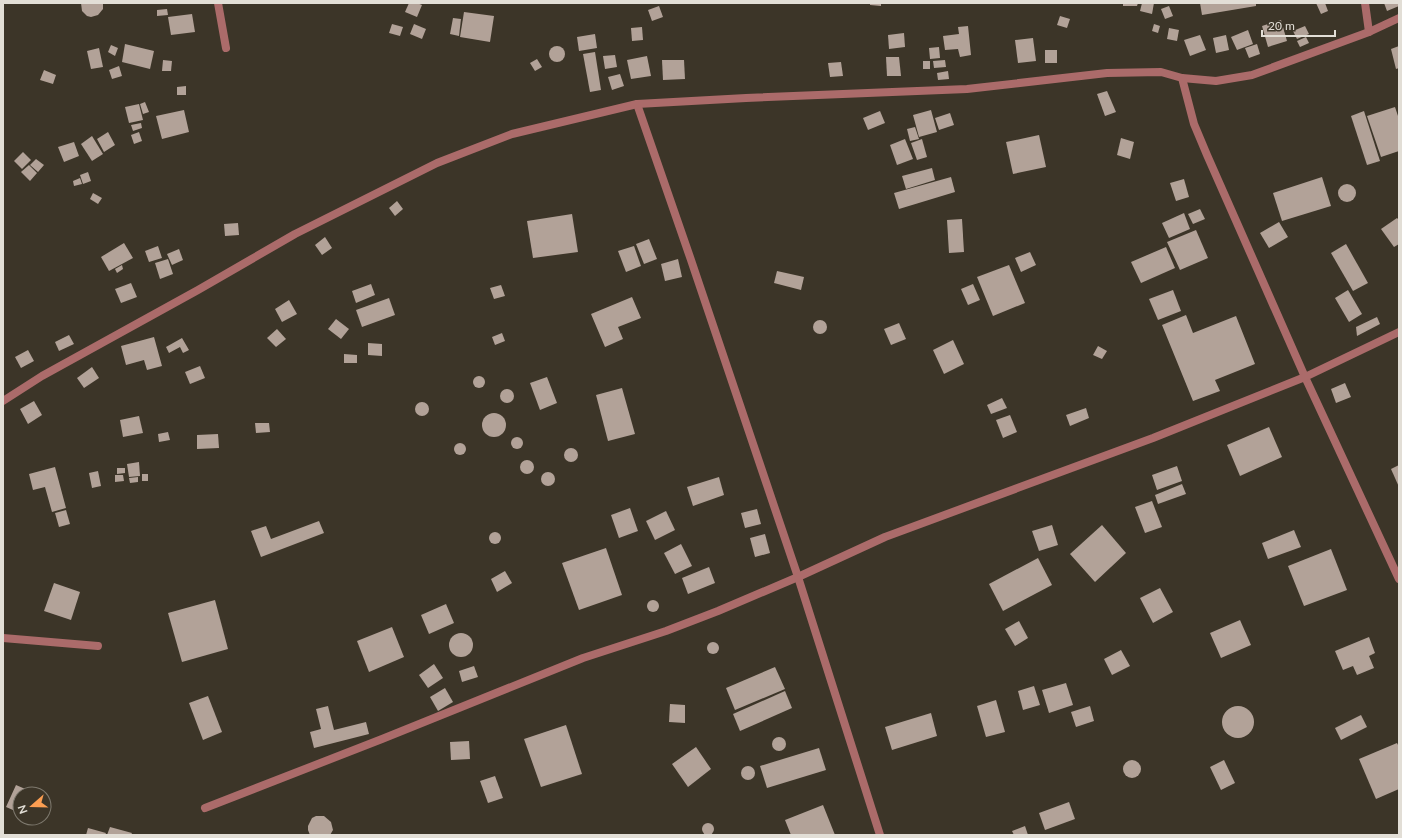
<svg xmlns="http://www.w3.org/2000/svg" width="1402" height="838" viewBox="0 0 1402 838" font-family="Lato,sans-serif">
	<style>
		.building { fill: #b2a298 }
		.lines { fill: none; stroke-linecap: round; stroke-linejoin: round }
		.minor { stroke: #ab6b6a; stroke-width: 8 }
	</style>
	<rect width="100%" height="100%" fill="#3c3528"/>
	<g class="building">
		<path d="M81,3H103V9L98,15L91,17L87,16L82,11Z"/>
		<path d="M409,3H417L422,5L417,17L405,12Z"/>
		<path d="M870,3H881V6L870,5Z"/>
		<path d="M1123,3H1138L1137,6H1123Z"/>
		<path d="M1142,3H1154L1152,14L1140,11Z"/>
		<path d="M1200,3H1256V6L1202,15Z"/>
		<path d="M1316,3H1325L1328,11L1321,14Z"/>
		<path d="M1384,3H1399V6L1387,11Z"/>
		<path d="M659,6L663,17L652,21L648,10Z"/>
		<path d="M1169,6L1173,16L1165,19L1161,9Z"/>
		<path d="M167,9L168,15L157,16V10Z"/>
		<path d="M464,12L494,16L490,42L460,37Z"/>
		<path d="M192,14L195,32L171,35L168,17Z"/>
		<path d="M1060,16L1070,19L1067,28L1057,25Z"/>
		<path d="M453,18L461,19L459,36L450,34Z"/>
		<path d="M1281,20L1287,41L1268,47L1262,26Z"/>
		<path d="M392,24L403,27L400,36L389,33Z"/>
		<path d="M414,24L426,29L422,39L410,34Z"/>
		<path d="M1154,24L1160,26L1158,33L1152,31Z"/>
		<path d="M968,26L971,55L960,57L958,49L945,50L943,36L959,34L958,27Z"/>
		<path d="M1305,26L1309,34L1297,39L1293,31Z"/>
		<path d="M642,27L643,40L632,41L631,28Z"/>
		<path d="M1169,28L1179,30L1177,41L1167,39Z"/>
		<path d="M1248,30L1253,44L1237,50L1231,37Z"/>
		<path d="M904,33L905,47L889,49L888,35Z"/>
		<path d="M595,34L597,48L579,51L577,37Z"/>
		<path d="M1200,35L1206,50L1190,56L1184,40Z"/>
		<path d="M1226,35L1229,50L1216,53L1213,38Z"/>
		<path d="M1306,37L1309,43L1300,47L1297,41Z"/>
		<path d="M1033,38L1036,61L1018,63L1015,40Z"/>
		<path d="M125,44L154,51L150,69L122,62Z"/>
		<path d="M1257,44L1260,54L1249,58L1245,48Z"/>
		<path d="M111,45L118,48L115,56L108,52Z"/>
		<circle cx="557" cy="54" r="8"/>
		<path d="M1399,46V68L1396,69L1391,49Z"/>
		<path d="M939,47L940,58L930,59L929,48Z"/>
		<path d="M99,48L103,67L91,69L87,51Z"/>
		<rect x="1045" y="50" width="12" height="13"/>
		<path d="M595,52L601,90L590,92L583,54Z"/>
		<path d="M615,55L617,67L605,69L603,56Z"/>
		<path d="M647,56L651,76L631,79L627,60Z"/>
		<path d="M886,57H899L901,76H887Z"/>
		<path d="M537,59L542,67L535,71L530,63Z"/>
		<path d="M163,60L172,61L171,71H162Z"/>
		<path d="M662,60H684L685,79L663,80Z"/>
		<path d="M945,60L946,67L934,68L933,61Z"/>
		<rect x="923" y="61" width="7" height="8"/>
		<path d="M841,62L843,76L830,77L828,63Z"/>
		<path d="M119,66L122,76L112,79L109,70Z"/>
		<path d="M44,70L56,75L53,84L40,80Z"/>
		<path d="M948,71L949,79L938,80L937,73Z"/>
		<path d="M620,74L624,86L612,90L608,77Z"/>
		<path d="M186,86V95H177V87Z"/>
		<path d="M1107,91L1116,112L1105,116L1097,94Z"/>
		<path d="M145,102L149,112L143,114L140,104Z"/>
		<path d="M139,104L143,120L129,123L125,107Z"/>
		<path d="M1395,107L1399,119V151L1381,157L1367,116Z"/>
		<path d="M184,110L189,132L162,139L156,116Z"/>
		<path d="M931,110L937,132L919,137L913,115Z"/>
		<path d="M880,111L885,123L868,130L863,118Z"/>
		<path d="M1364,111L1380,161L1367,165L1351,116Z"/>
		<path d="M950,113L954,125L939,130L935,118Z"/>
		<path d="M141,123L142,128L133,131L131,125Z"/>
		<path d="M915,127L919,139L910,141L907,129Z"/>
		<path d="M108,132L115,145L104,152L97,139Z"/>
		<path d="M139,132L142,141L134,144L131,135Z"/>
		<path d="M1039,135L1046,167L1013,174L1006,142Z"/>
		<path d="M92,136L103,154L92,161L81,144Z"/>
		<path d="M1121,138L1134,142L1130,159L1117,155Z"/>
		<path d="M905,139L913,159L897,165L890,145Z"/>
		<path d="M922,139L927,157L917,160L911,143Z"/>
		<path d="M74,142L79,156L64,162L58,147Z"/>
		<path d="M23,152L31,160L22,169L14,161Z"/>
		<path d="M36,159L44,165L38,172L30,165Z"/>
		<path d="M29,165L37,173L30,181L21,172Z"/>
		<path d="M932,168L935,180L906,189L902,176Z"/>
		<path d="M88,172L91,181L83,184L80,175Z"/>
		<path d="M951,177L955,192L899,209L894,193Z"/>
		<path d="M1322,177L1331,206L1282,221L1273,193Z"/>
		<path d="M80,178L82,184L74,186L73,181Z"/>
		<path d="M1184,179L1189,197L1176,201L1170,183Z"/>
		<circle cx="1347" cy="193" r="9"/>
		<path d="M93,193L102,198L98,204L90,199Z"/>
		<path d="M397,201L403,209L395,216L389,208Z"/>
		<path d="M1200,209L1205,219L1193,224L1188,214Z"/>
		<path d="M1184,213L1190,229L1169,238L1162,223Z"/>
		<path d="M572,214L578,252L533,258L527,221Z"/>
		<path d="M1397,218L1399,220V244L1394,247L1381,229Z"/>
		<path d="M962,219L964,252L949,253L947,220Z"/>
		<path d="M1279,222L1288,237L1269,248L1260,233Z"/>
		<path d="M238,223L239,235L225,236L224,224Z"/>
		<path d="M1196,230L1208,258L1180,270L1167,242Z"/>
		<path d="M325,237L332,248L322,255L315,245Z"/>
		<path d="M649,239L657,259L644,264L636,244Z"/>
		<path d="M124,243L133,258L109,271L101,257Z"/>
		<path d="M1346,244L1368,283L1353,291L1331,253Z"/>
		<path d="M158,246L162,258L149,262L145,251Z"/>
		<path d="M634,246L641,266L626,272L618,251Z"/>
		<path d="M1166,247L1175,268L1141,283L1131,262Z"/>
		<path d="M179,249L183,260L172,265L167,254Z"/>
		<path d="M1030,252L1036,265L1021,272L1015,258Z"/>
		<path d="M168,259L173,274L160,279L155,263Z"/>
		<path d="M678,259L682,277L665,281L661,264Z"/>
		<path d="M122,265L123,269L117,273L115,269Z"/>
		<path d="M1009,265L1025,303L993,316L977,277Z"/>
		<path d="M777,271L804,277L801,290L774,283Z"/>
		<path d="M131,283L137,297L121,303L115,289Z"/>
		<path d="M371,284L375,295L356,303L352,291Z"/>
		<path d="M973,284L980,300L968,305L961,289Z"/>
		<path d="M501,285L505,296L494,299L490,288Z"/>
		<path d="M1173,290L1181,311L1158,320L1149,299Z"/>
		<path d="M1348,290L1362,314L1349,322L1335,298Z"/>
		<path d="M632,297L641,318L618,327L623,339L605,347L591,314Z"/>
		<path d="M389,298L395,315L362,327L356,310Z"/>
		<path d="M289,300L297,314L282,322L275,309Z"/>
		<path d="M1186,315L1193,333L1236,316L1255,364L1215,380L1220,391L1193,401L1162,325Z"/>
		<path d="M1377,317L1380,324L1357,336L1356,327Z"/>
		<path d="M336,319L349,329L341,339L328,329Z"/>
		<circle cx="820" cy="327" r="7"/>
		<path d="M899,323L906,339L891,345L884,329Z"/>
		<path d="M277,329L286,339L276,347L267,338Z"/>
		<path d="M502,333L505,341L495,345L492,337Z"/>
		<path d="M69,335L74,344L59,351L55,342Z"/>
		<path d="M154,337L162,366L147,370L144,360L126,365L121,346Z"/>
		<path d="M182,338L189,350L183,353L180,347L169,353L166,347Z"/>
		<path d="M953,340L964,364L944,374L933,350Z"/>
		<path d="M368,343L382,344V356L368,355Z"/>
		<path d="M1098,346L1107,351L1102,359L1093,355Z"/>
		<path d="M28,350L34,361L21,368L15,357Z"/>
		<path d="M344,354L357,355V363H344Z"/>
		<path d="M200,366L205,378L190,384L185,372Z"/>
		<path d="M92,367L99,378L84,388L77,378Z"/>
		<circle cx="479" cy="382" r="6"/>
		<path d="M547,377L557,403L540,410L530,383Z"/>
		<path d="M1345,383L1351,397L1336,403L1331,389Z"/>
		<path d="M622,388L635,434L608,441L596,395Z"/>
		<circle cx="507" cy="396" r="7"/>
		<path d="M1002,398L1007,408L991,414L987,405Z"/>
		<path d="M34,401L42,415L28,424L20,409Z"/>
		<circle cx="422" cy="409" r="7"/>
		<path d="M1086,408L1089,418L1070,426L1066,415Z"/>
		<circle cx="494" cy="425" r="12"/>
		<path d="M1010,415L1017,432L1003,438L996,420Z"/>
		<path d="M139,416L143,433L123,437L120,420Z"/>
		<path d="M255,423H269L270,432L256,433Z"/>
		<path d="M1269,427L1282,457L1240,476L1227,445Z"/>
		<path d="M168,432L170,440L159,442L158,434Z"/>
		<path d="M218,434L219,448L197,449V435Z"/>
		<circle cx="517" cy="443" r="6"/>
		<circle cx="460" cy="449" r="6"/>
		<circle cx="571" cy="455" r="7"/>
		<circle cx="527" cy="467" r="7"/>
		<path d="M139,462L140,476L129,477L127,464Z"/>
		<path d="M1399,465V487L1391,469Z"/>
		<path d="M1177,466L1182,481L1157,490L1152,475Z"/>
		<path d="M55,467L66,508L52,512L45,487L33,490L29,474Z"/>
		<path d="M117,468H125V473L117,474Z"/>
		<path d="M98,471L101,486L92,488L89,473Z"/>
		<circle cx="548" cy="479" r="7"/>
		<rect x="142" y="474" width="6" height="7"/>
		<path d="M115,475H123L124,481L115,482Z"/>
		<path d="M138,477V482L130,483L129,478Z"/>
		<path d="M719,477L724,495L693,506L687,487Z"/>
		<path d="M1182,484L1186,494L1158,504L1155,495Z"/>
		<path d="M1152,501L1162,527L1145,533L1135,507Z"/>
		<path d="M630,508L638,531L619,538L611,515Z"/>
		<path d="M757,509L761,524L745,528L741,513Z"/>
		<path d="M66,510L70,524L59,527L55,513Z"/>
		<path d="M666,511L675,530L655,540L646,521Z"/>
		<path d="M319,521L324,533L261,557L251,531L266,526L271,539Z"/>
		<path d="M1052,525L1058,545L1039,551L1032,531Z"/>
		<path d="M1102,525L1126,553L1095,582L1070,554Z"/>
		<path d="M1294,530L1301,547L1268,559L1262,543Z"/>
		<circle cx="495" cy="538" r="6"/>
		<path d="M765,534L770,553L755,557L750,538Z"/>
		<path d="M681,544L692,566L675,574L664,553Z"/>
		<path d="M606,548L622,595L579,610L562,563Z"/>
		<path d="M1331,549L1347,590L1304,606L1288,566Z"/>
		<path d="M1038,558L1052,585L1003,611L989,584Z"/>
		<path d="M709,567L715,583L688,594L682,578Z"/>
		<path d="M505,571L512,583L497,592L491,579Z"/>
		<path d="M54,583L80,592L71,620L44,611Z"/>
		<path d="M1160,588L1173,612L1153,623L1140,598Z"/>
		<circle cx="653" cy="606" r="6"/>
		<path d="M215,600L228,649L182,662L168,613Z"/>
		<path d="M446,604L454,623L429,634L421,615Z"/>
		<path d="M1240,620L1251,645L1221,658L1210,633Z"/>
		<path d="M1019,621L1028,638L1015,646L1005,629Z"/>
		<path d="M392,627L404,657L369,672L357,641Z"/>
		<circle cx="461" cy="645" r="12"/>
		<path d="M1369,637L1375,653L1369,656L1374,668L1357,675L1353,666L1343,670L1335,651Z"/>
		<circle cx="713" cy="648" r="6"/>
		<path d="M1121,650L1130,666L1112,675L1104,659Z"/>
		<path d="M434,664L443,678L428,688L419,675Z"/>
		<path d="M474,666L478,677L462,682L459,671Z"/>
		<path d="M775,667L785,689L735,710L726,688Z"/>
		<path d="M1066,683L1073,705L1049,713L1042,690Z"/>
		<path d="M1034,686L1040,705L1023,710L1018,691Z"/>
		<path d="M445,688L453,702L438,711L430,697Z"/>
		<path d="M785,691L792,708L740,731L733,714Z"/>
		<path d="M208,696L222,732L203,740L189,703Z"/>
		<path d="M996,700L1005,732L986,737L977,706Z"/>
		<path d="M670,704L685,705V723L669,722Z"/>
		<path d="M328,706L334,730L366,722L369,734L314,748L310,732L321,729L316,709Z"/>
		<path d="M1090,706L1094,721L1076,727L1071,712Z"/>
		<circle cx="1238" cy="722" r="16"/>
		<path d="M931,713L937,736L892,750L885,727Z"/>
		<path d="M1361,715L1367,727L1341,740L1335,728Z"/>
		<path d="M566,725L582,774L541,787L524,739Z"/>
		<circle cx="779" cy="744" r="7"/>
		<path d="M469,741L470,759L451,760L450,742Z"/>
		<path d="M1397,743L1399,747V789L1376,799L1359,759Z"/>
		<path d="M696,747L711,769L688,787L672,764Z"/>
		<path d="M819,748L826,770L767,788L760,766Z"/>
		<path d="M1224,760L1235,783L1221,790L1210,767Z"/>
		<circle cx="1132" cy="769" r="9"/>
		<circle cx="748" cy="773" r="7"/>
		<path d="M495,776L503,798L488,803L480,781Z"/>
		<path d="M16,785L37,794H20V813L6,807Z"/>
		<path d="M1069,802L1075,819L1045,830L1039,813Z"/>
		<path d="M823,805L835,835H791L785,820Z"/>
		<path d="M316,816H324L331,822L333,830L330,835H310L308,830V826L312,818Z"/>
		<circle cx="708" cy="829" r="6"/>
		<path d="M1025,826L1028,835H1014L1012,831Z"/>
		<path d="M110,827L132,833L131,835H107Z"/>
		<path d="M88,828L106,833L105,835H86Z"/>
	</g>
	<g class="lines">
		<g class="minor">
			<path d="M218,3L226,48"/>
			<path d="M1365,3L1369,32"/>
			<path d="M1182,78L1216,81L1252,75L1369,32L1399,18"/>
			<path d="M637,104L691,260L798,577L880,835"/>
			<path d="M3,401L42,376L198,290L295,234L437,163L512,134L637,104L746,98L967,89L1107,73L1161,72L1182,78L1194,124L1207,155L1305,377L1399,579"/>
			<path d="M3,638L98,646"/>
			<path d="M205,808L382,739L583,658L666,631L718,611L798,577L885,537L1153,438L1305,377L1399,332"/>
		</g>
	</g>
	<rect width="1402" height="838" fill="none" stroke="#e2ded6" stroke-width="8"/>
	<g transform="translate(32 806) rotate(250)"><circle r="19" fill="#3c3528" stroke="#7e796e"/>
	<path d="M0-3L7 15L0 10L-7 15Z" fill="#fc9e52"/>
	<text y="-6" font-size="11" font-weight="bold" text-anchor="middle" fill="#e2ded6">N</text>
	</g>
	<path d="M1262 30v6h73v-6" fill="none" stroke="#e2ded6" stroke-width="2"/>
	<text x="1268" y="30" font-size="12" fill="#e2ded6" stroke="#3c3528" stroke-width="3" paint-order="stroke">20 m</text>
</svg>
